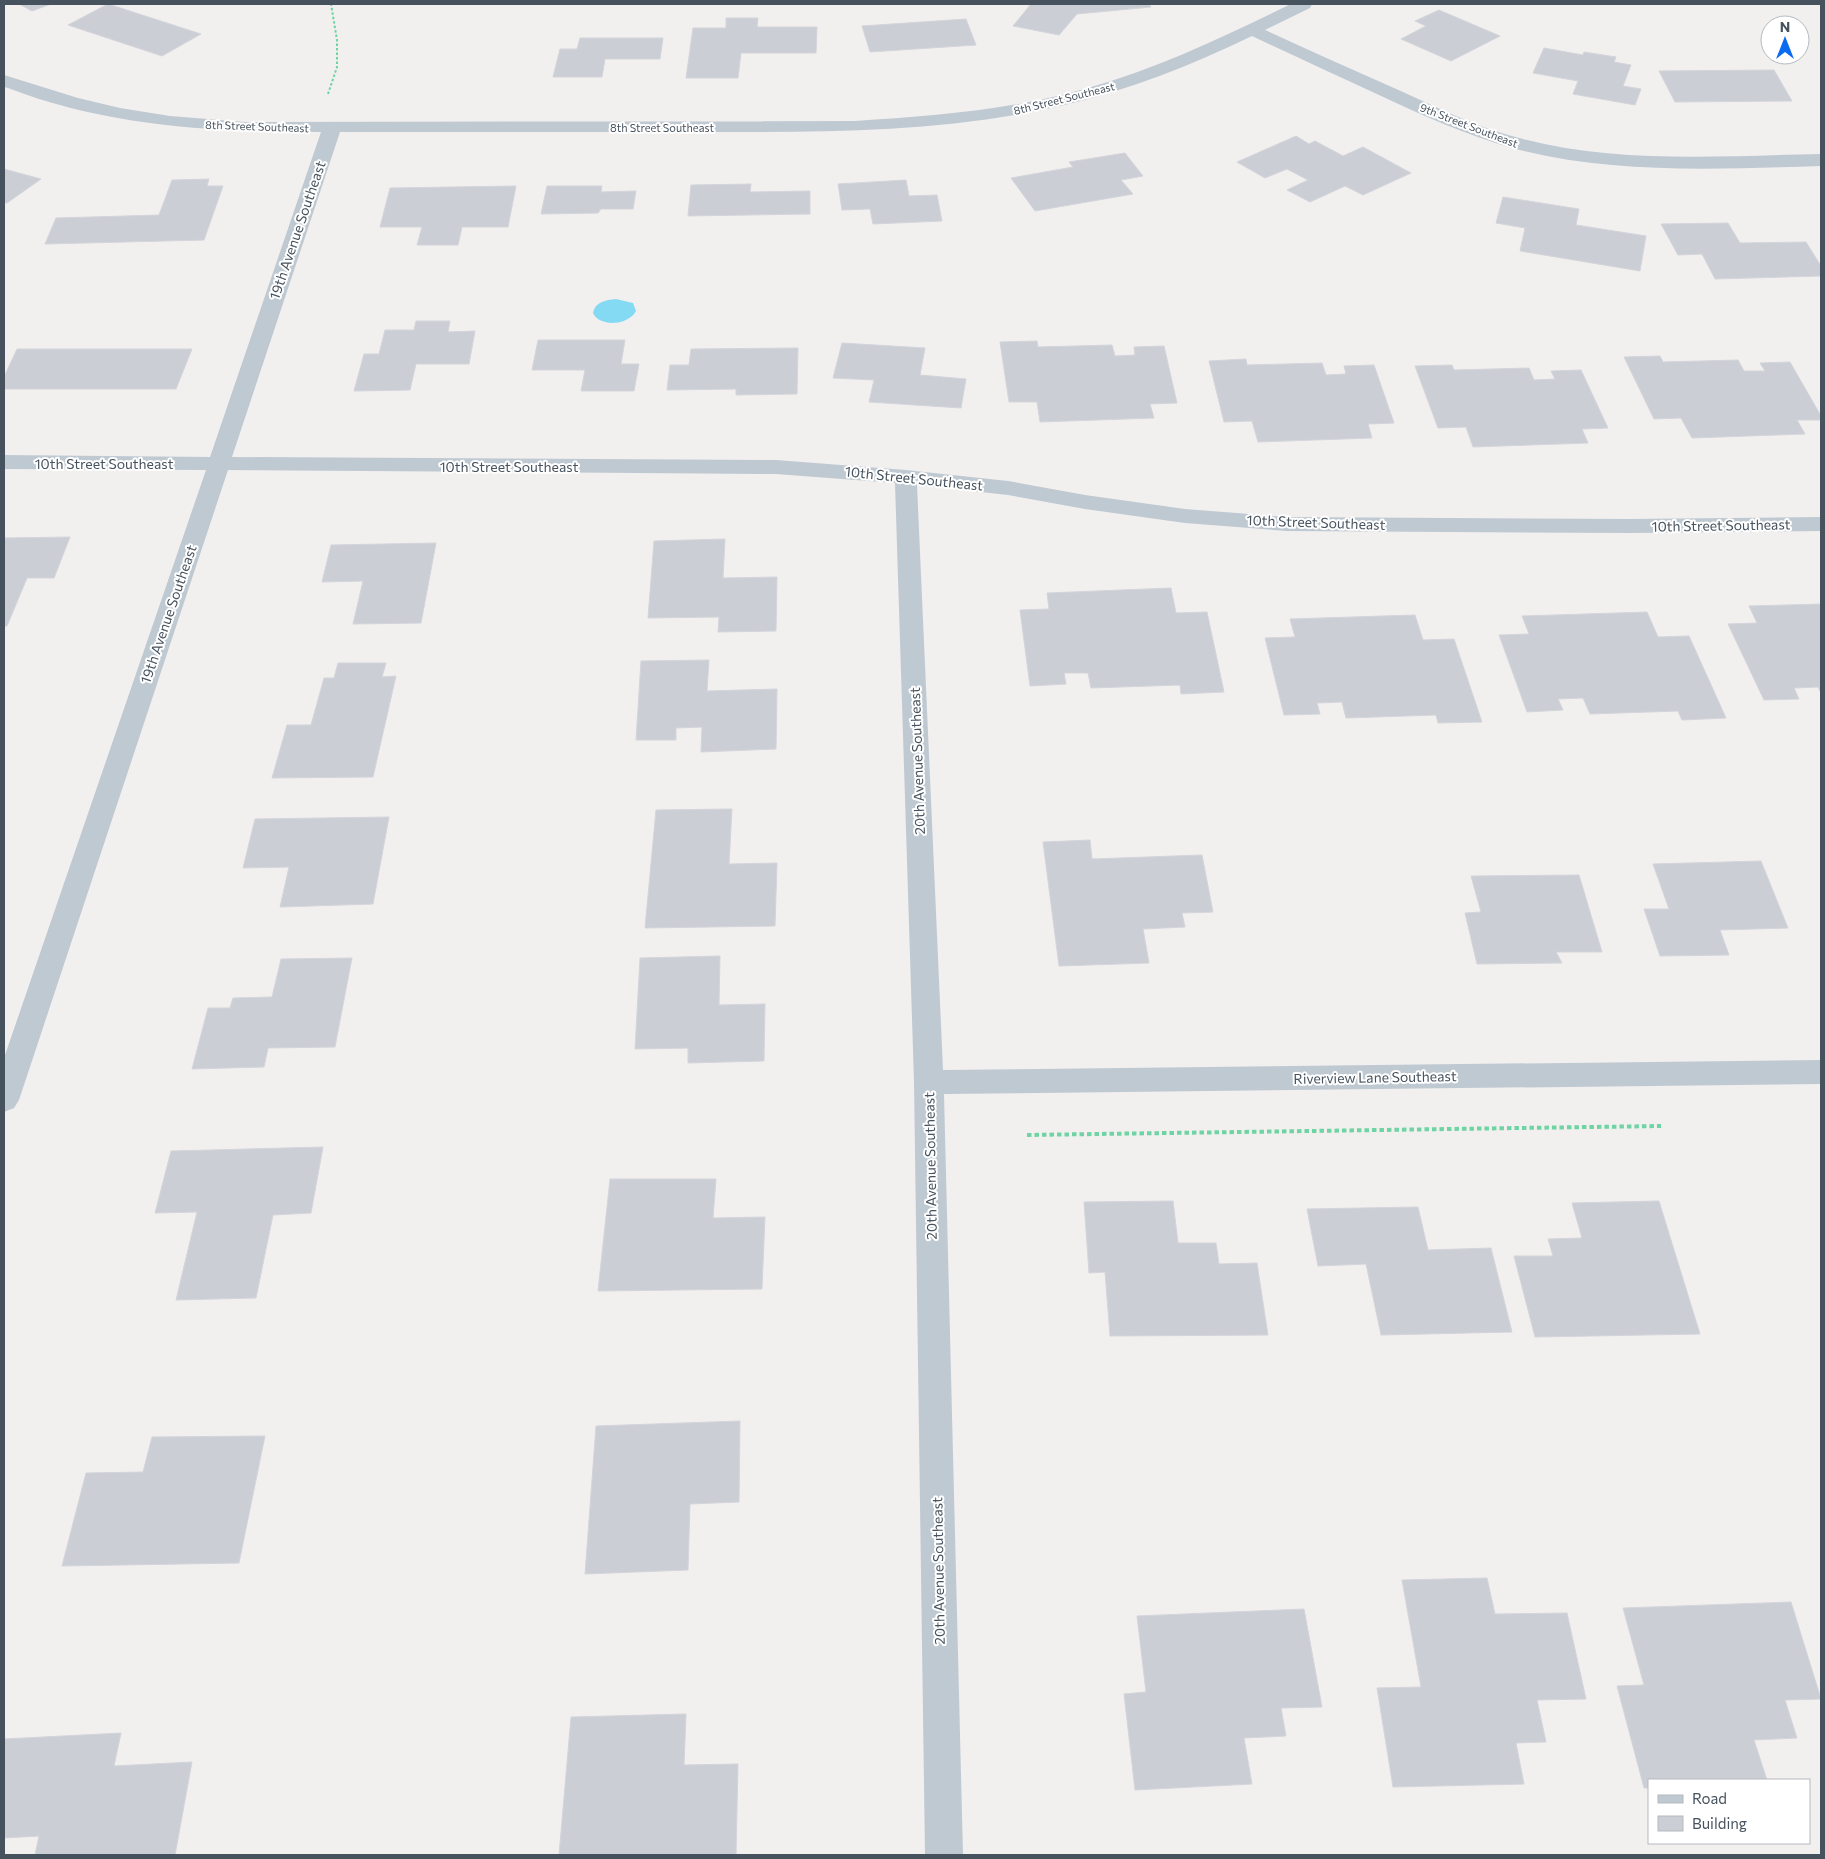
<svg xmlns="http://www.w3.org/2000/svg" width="1825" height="1859" viewBox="0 0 1825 1859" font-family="Commissioner,sans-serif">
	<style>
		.water { fill: #84daf3 }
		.building { fill: #cbced4; stroke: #d3d5db }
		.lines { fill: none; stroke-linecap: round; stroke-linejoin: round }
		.path-far1 { stroke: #6fd4a4; stroke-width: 2; stroke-dasharray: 2.5 2; stroke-linecap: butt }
		.path { stroke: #6fd4a4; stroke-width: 4; stroke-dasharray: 4.5 3; stroke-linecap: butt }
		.minor { fill: #bfc9d2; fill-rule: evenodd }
		.labels { text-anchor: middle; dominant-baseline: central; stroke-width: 4; stroke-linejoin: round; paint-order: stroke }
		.far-street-label { font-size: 11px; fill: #46525e; stroke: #fff }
		.street-label { font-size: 14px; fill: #46525e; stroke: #fff }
	</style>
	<rect width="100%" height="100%" fill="#f2efef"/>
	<path class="water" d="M616,299L633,303L636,311C629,325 600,328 593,313C595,302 606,300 616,299Z"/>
	<g class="building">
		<path d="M19,4H51L32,11Z"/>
		<path d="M108,4L201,34L162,56L68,25Z"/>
		<path d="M1031,4H1149L1151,7L1077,14L1059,35L1013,26Z"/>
		<path d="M1439,10L1500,36L1451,61L1401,39L1426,26L1415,21Z"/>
		<path d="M726,18H758L757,27H817L816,53H741L738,78H686L693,28H726Z"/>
		<path d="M966,19L976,45L870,52L862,26Z"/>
		<path d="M580,38H663L660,59H605L602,77H553L560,49H577Z"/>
		<path d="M1544,48L1583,55L1584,52L1616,57L1614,62L1631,65L1623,86L1641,89L1635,105L1573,94L1578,81L1533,73Z"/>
		<path d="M1774,70L1792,101L1675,102L1659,71Z"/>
		<path d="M1296,136L1309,144L1315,141L1343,156L1363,147L1411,173L1363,195L1345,186L1310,202L1287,190L1308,180L1287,169L1265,178L1237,162Z"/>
		<path d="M1125,153L1143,176L1121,180L1133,194L1035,211L1011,178L1073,167L1069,162Z"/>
		<path d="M4,169L41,179L7,203L4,202Z"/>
		<path d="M209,179L207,186H223L204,240L45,244L56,218L159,215L172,180Z"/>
		<path d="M906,180L909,196L937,195L942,221L873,224L870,209L842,210L838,184Z"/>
		<path d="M751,184L750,192L810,191V214L688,216L691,185Z"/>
		<path d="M516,186L508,227H462L458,245H417L422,227H380L390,188Z"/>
		<path d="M547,186H602L601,192L636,191L633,209H601L598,213L541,214Z"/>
		<path d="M1503,197L1579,209L1576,225L1646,236L1640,271L1520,251L1525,228L1496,223Z"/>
		<path d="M1728,223L1740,243L1806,242L1821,266V276L1715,279L1702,254L1678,255L1661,224Z"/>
		<path d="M416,321H450L448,332L475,331L469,364H416L410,390L354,391L364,354H379L385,330H414Z"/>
		<path d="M538,340H625L621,364H639L634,391H581L585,370H532Z"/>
		<path d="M1037,341L1038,347L1112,345L1115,356L1135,355L1134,347L1164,346L1177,403L1150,404L1154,418L1040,422L1037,402H1009L1000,342Z"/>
		<path d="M842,343L925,348L920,375L966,379L961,408L869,402L874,380L833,378Z"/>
		<path d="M798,348L797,394L736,395V389L667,390L670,365H689L691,349Z"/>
		<path d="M17,349H192L176,389H4V377Z"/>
		<path d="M1660,356L1663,362L1738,360L1744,371H1765L1760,363L1790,362L1821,416V420H1797L1805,434L1692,438L1681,418L1654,419L1624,357Z"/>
		<path d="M1246,359L1247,365L1322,363L1326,375L1346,374L1344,366L1374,365L1394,423L1368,424L1372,438L1258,442L1252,421L1224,422L1209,361Z"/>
		<path d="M1452,365L1454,370L1529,368L1534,380L1555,379L1551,371L1581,370L1608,428L1582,429L1588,443L1473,447L1466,427L1438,428L1415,366Z"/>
		<path d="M70,537L54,578H27L7,626H4V538Z"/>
		<path d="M725,539L723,578L777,577L776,631L718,632L719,617L648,618L654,541Z"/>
		<path d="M436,543L421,623L353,624L363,581L322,582L331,545Z"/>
		<path d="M1171,588L1176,613L1207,612L1224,692L1181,694L1180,685L1091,688L1088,673H1064L1066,684L1030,686L1020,610L1049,609L1047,593Z"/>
		<path d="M1821,604V693L1818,687L1794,688L1799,699L1764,700L1728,624L1757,623L1749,606Z"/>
		<path d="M1647,612L1658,637L1689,636L1726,718L1682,720L1678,711L1590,714L1583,698L1558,699L1563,710L1527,712L1499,635L1529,634L1522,616Z"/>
		<path d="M1415,615L1423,640L1454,639L1482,722L1438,723L1436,715L1346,718L1342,702L1317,703L1320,714L1284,715L1265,638L1295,637L1290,619Z"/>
		<path d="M709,660L707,691L777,689L776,749L701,752L702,727L676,728V740H636L641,661Z"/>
		<path d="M338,663H386L382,677L396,676L373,777L272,778L287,725H311L324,678H334Z"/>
		<path d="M732,809L729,864L777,863L775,926L645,928L656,810Z"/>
		<path d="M389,817L373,904L280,907L289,867L243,868L255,819Z"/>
		<path d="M1090,840L1092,859L1202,855L1213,912L1182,913L1185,927L1143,929L1149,963L1059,966L1043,842Z"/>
		<path d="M1761,861L1788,928L1720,930L1729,955L1660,956L1644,909H1669L1653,864Z"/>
		<path d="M1579,875L1602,952H1556L1562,963L1477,964L1465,913L1481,912L1471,876Z"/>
		<path d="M720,956L719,1005L765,1004L764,1061L688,1063V1048L635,1049L640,958Z"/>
		<path d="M352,958L335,1047L268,1048L264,1067L192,1069L208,1008H230L233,998L272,997L281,959Z"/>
		<path d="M323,1147L311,1213L273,1215L256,1298L176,1300L197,1212L155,1213L171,1151Z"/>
		<path d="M610,1179H716L713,1218L765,1217L762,1289L598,1291Z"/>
		<path d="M1173,1201L1178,1243H1216L1219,1264L1257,1263L1268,1335L1110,1336L1105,1272L1089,1273L1084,1202Z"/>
		<path d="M1659,1201L1700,1334L1535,1337L1514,1256H1553L1548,1239L1582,1238L1572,1203Z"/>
		<path d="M1418,1207L1428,1250L1491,1248L1512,1332L1381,1335L1366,1264L1318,1266L1307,1209Z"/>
		<path d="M740,1421L739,1502L690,1504L688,1570L585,1574L596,1426Z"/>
		<path d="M265,1436L239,1563L62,1566L86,1473L143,1472L152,1437Z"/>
		<path d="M1487,1578L1495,1614L1567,1613L1586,1699L1537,1700L1546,1742L1516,1743L1524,1784L1393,1787L1377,1688L1421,1687L1402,1580Z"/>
		<path d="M1791,1602L1821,1699L1785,1700L1797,1738L1754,1740L1767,1780H1649V1788H1644L1617,1686L1644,1685L1623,1608Z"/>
		<path d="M1304,1609L1322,1707L1281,1708L1286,1736L1244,1738L1252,1784L1135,1790L1124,1694L1146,1692L1137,1616Z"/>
		<path d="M686,1714L684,1765L738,1764L736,1855H559L571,1717Z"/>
		<path d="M121,1733L114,1766L192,1762L175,1855H35L39,1836L4,1838V1739Z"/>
	</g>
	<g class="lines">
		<path class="path-far1" d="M328,94L337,67V40L331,4"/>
		<path class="path" d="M1027,1135L1661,1126"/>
		<path class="minor" d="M1291,4H1312L1310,8L1265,30C1311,51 1357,72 1403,92C1442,110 1481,129 1523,139C1619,164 1722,156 1821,154V166C1720,169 1611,175 1512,148C1466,135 1422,115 1379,95C1336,75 1294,56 1252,36C1190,66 1126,91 1060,106C934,135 807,132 680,132C566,132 453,132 340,132L232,457L776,460L906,470L1008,481L1085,495L1185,509L1287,517L1630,519L1821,517V531L1630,533L1287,531L1185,523L1085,509L1008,495L917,485L943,1070L1821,1060V1084L944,1094L963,1855H925L914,1082L895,483L776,474L228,470L19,1100L14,1108L4,1112V1058L206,470L4,469V455L210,457L321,132C215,132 109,127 8,88L4,87V75L78,98L120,108L170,116L245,122L855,121C933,116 1012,110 1088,88C1159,68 1225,36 1291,4Z"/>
	</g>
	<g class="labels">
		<g class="far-street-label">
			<text transform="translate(1064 98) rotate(-14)">8th Street Southeast</text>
			<text transform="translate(1469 125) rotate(21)">9th Street Southeast</text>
			<text transform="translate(257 126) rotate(2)">8th Street Southeast</text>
			<text x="662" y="127">8th Street Southeast</text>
		</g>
		<g class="street-label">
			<text transform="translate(297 230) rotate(-71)">19th Avenue Southeast</text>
			<text x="104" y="463">10th Street Southeast</text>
			<text x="509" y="466">10th Street Southeast</text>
			<text transform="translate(914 478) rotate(6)">10th Street Southeast</text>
			<text transform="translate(1316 522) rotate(2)">10th Street Southeast</text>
			<text transform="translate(1721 525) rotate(-1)">10th Street Southeast</text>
			<text transform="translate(168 614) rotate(-71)">19th Avenue Southeast</text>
			<text transform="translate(917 761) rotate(-92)">20th Avenue Southeast</text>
			<text transform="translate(1375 1077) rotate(-1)">Riverview Lane Southeast</text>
			<text transform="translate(930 1166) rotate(-91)">20th Avenue Southeast</text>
			<text transform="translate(938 1571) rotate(-91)">20th Avenue Southeast</text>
		</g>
	</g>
	<rect width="1825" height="1859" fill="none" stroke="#46525e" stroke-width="10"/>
	<rect x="1648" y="1779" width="162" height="65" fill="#ffffff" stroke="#b5babf"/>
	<rect x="1658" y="1795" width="25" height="8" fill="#bfc9d2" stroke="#b5babf"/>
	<text x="1692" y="1804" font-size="15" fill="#46525e">Road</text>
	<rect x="1658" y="1816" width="25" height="15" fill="#cbced4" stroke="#b5babf"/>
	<text x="1692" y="1829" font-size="15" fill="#46525e">Building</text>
	<g transform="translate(1785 40)"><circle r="24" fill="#ffffff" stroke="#b5babf"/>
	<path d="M0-4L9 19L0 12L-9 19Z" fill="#0a6bf0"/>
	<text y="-8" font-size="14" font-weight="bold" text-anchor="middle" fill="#46525e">N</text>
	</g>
</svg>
